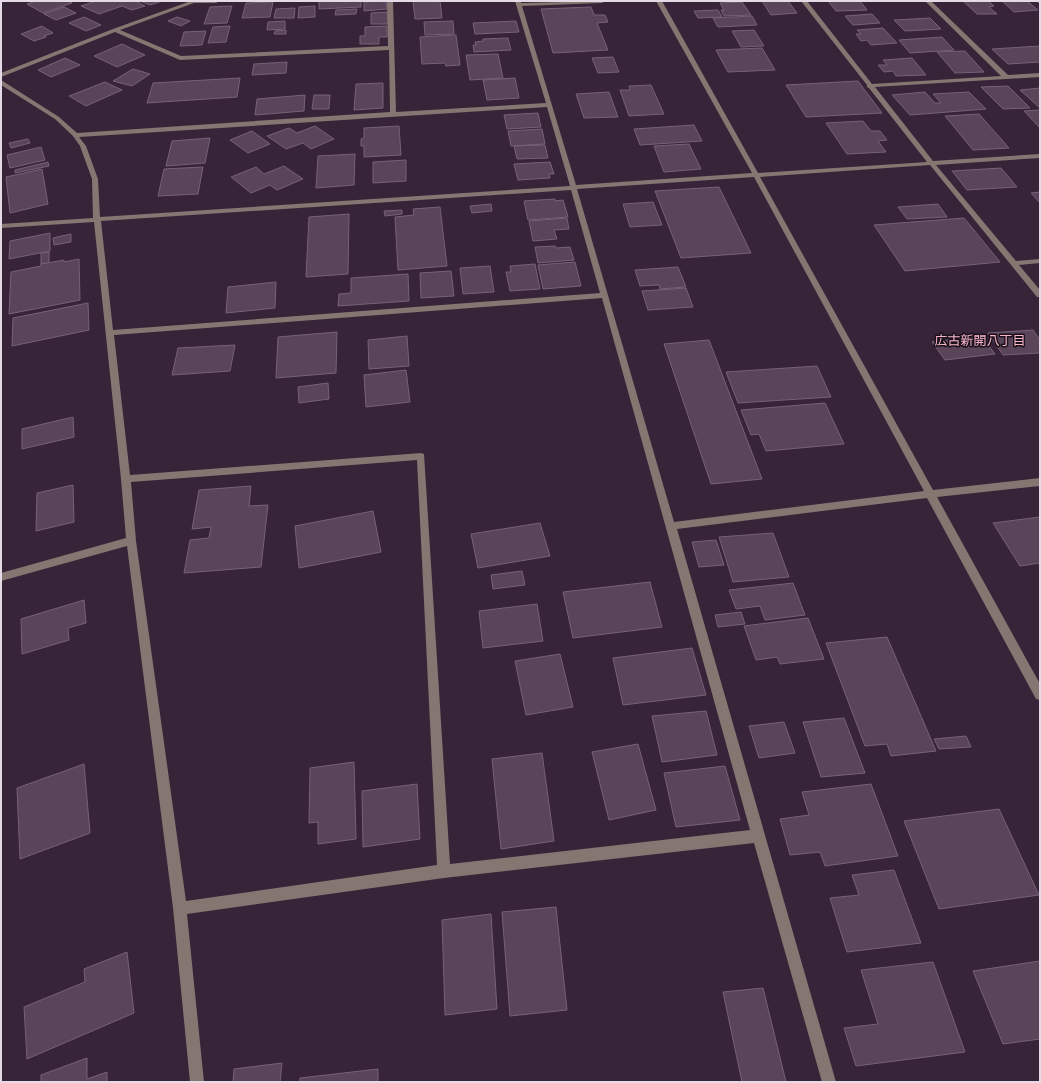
<svg xmlns="http://www.w3.org/2000/svg" width="1041" height="1083" viewBox="0 0 1041 1083" font-family="Roboto,'Noto Sans JP',sans-serif">
	<style>
		.building { fill: #59445a; stroke: #786178 }
		.lines { fill: none; stroke-linecap: round; stroke-linejoin: round }
		.minor { fill: #857671; fill-rule: evenodd }
		.labels { text-anchor: middle; dominant-baseline: central; stroke-width: 3; stroke-linejoin: round; paint-order: stroke }
		.neighbourhood-label { font-size: 13px; fill: #f8b6c9; stroke: #1a111a }
	</style>
	<rect width="100%" height="100%" fill="#372438"/>
	<g class="building">
		<path d="M36,1H67L72,3L43,13L27,4Z"/>
		<path d="M96,1H135L145,6L132,10L122,6L99,14L81,6Z"/>
		<path d="M140,1H162L150,5Z"/>
		<path d="M319,1H361V7L319,9Z"/>
		<path d="M386,1L387,9L364,11V2Z"/>
		<path d="M413,1H440L442,18L415,19Z"/>
		<path d="M762,1H788L797,13L771,15Z"/>
		<path d="M828,1H860L867,10L836,11Z"/>
		<path d="M963,1H988L994,6L989,7L997,14H977Z"/>
		<path d="M1002,1H1027L1038,10L1014,12Z"/>
		<path d="M273,2L270,17L242,18L246,3Z"/>
		<path d="M742,2L751,15L724,16L721,10H724L720,3Z"/>
		<path d="M232,6L227,23L204,24L210,7Z"/>
		<path d="M315,6V17L298,18L299,7Z"/>
		<path d="M64,7L76,13L56,20L44,14Z"/>
		<path d="M591,7L594,15H605L608,22L597,23L608,50L553,53L541,9Z"/>
		<path d="M295,8L294,18H274L276,9Z"/>
		<path d="M357,9L356,14L335,15L336,10Z"/>
		<path d="M718,10L722,17L698,18L694,11Z"/>
		<path d="M387,12L388,24H371V13Z"/>
		<path d="M872,14L880,23L853,25L845,16Z"/>
		<path d="M752,16L757,25L718,27L713,18Z"/>
		<path d="M84,17L101,25L86,31L69,23Z"/>
		<path d="M177,17L190,21L181,26L168,21Z"/>
		<path d="M930,18L941,29L905,31L894,20Z"/>
		<path d="M285,21V29L267,30L268,22Z"/>
		<path d="M453,21L454,34L425,35L424,22Z"/>
		<path d="M516,21L519,32L475,34L473,23Z"/>
		<path d="M42,26L53,33L44,36L46,37L34,41L21,34Z"/>
		<path d="M230,26L226,42L208,43L213,27Z"/>
		<path d="M387,26V37H379V44H360V36H365V27Z"/>
		<path d="M883,28L897,43L871,45L867,40L861,41L856,34H861L857,30Z"/>
		<path d="M286,30V34H274L275,31Z"/>
		<path d="M754,30L764,46L741,47L732,31Z"/>
		<path d="M206,31L202,45L180,46L184,32Z"/>
		<path d="M456,35L460,65L446,66L445,63L422,64L420,37Z"/>
		<path d="M942,37L954,50L910,53L899,40Z"/>
		<path d="M508,38L511,50L474,52L473,45H476L475,42L483,41V39Z"/>
		<path d="M122,44L145,55L117,67L94,56Z"/>
		<path d="M1040,46V62L1008,64L992,49Z"/>
		<path d="M762,48L775,70L728,72L716,50Z"/>
		<path d="M965,51L984,72L955,73L937,52Z"/>
		<path d="M498,54L503,78L470,80L466,55Z"/>
		<path d="M613,57L619,72L598,73L592,58Z"/>
		<path d="M65,58L80,65L51,77L38,70Z"/>
		<path d="M912,58L926,75L896,76L893,71L884,72L878,65H887L883,60Z"/>
		<path d="M287,62L286,73L252,75L254,64Z"/>
		<path d="M133,69L150,74L132,86L113,81Z"/>
		<path d="M240,78L237,97L147,103L153,83Z"/>
		<path d="M515,78L519,98L487,100L483,80Z"/>
		<path d="M858,81L882,113L806,117L786,85Z"/>
		<path d="M105,82L122,90L86,106L69,96Z"/>
		<path d="M383,83V108L354,110L356,84Z"/>
		<path d="M651,85L664,114L629,116L620,90H630L629,86Z"/>
		<path d="M1008,86L1030,108L1003,109L981,87Z"/>
		<path d="M1040,88V108L1020,90Z"/>
		<path d="M609,92L618,117L584,118L576,94Z"/>
		<path d="M925,92L935,103H941L933,94L969,92L986,109L910,115L892,95Z"/>
		<path d="M305,95L304,111L255,115L257,99Z"/>
		<path d="M314,95H330L329,109H312Z"/>
		<path d="M1040,110V128L1024,111Z"/>
		<path d="M538,113L541,127L507,129L504,115Z"/>
		<path d="M979,114L1009,148L973,150L945,116Z"/>
		<path d="M863,121L871,131H880L887,140L878,141L886,152L847,154L826,123Z"/>
		<path d="M694,125L702,141L640,145L634,129Z"/>
		<path d="M315,126L334,139L311,149L303,143L286,149L267,136L289,128L297,133Z"/>
		<path d="M399,126L401,155L364,157V146H361V139L364,138V128Z"/>
		<path d="M542,129L545,144L511,146L508,131Z"/>
		<path d="M252,131L270,144L248,153L230,140Z"/>
		<path d="M210,138L205,163L166,166L172,141Z"/>
		<path d="M28,139L30,143L11,148L9,143Z"/>
		<path d="M689,144L701,169L664,172L654,146Z"/>
		<path d="M545,145L548,158L517,159L514,146Z"/>
		<path d="M41,147L45,160L10,168L7,155Z"/>
		<path d="M355,154L354,185L316,188L318,156Z"/>
		<path d="M406,160V181L373,183V162Z"/>
		<path d="M48,162L49,166L15,173V170Z"/>
		<path d="M550,162L554,174H549L550,178L518,180L514,164Z"/>
		<path d="M284,166L303,179L277,190L270,185L251,193L231,177L256,167L264,174Z"/>
		<path d="M203,167L198,194L158,196L164,169Z"/>
		<path d="M1001,168L1017,187L967,190L952,171Z"/>
		<path d="M42,169L48,204L10,213L6,177Z"/>
		<path d="M719,187L751,253L681,258L655,191Z"/>
		<path d="M1040,192V203L1031,193Z"/>
		<path d="M555,199V201L563,200L568,217L528,220L524,201Z"/>
		<path d="M653,202L662,225L630,227L623,204Z"/>
		<path d="M491,204L492,211L472,213L470,206Z"/>
		<path d="M938,204L947,217L907,219L898,207Z"/>
		<path d="M440,207L447,266L398,270L395,217L414,215L413,209Z"/>
		<path d="M402,210V214L385,216L384,211Z"/>
		<path d="M349,214L348,274L306,277L309,217Z"/>
		<path d="M567,218L569,229L554,230L557,239L533,241L529,221Z"/>
		<path d="M964,218L1000,262L905,271L874,225Z"/>
		<path d="M50,233V251L9,259L10,241Z"/>
		<path d="M71,234V242L54,245L53,238Z"/>
		<path d="M555,246L556,248L570,247L574,260L538,263L535,247Z"/>
		<path d="M49,252V263L41,264V253Z"/>
		<path d="M79,259L80,300L9,314L11,272L41,266V264L64,260V262Z"/>
		<path d="M575,262L581,286L543,289L538,265Z"/>
		<path d="M535,264L540,289L510,291L506,272H511L510,266Z"/>
		<path d="M490,266L494,292L463,294L460,268Z"/>
		<path d="M678,267L686,287L660,289L659,285L640,286L635,270Z"/>
		<path d="M451,271L454,296L421,298L420,273Z"/>
		<path d="M408,274L409,301L338,306L339,294L351,293V278Z"/>
		<path d="M276,282L275,308L226,313L228,287Z"/>
		<path d="M686,288L693,307L648,310L642,291Z"/>
		<path d="M88,303L89,330L12,346L13,318Z"/>
		<path d="M1033,330L1040,340V353L1003,355L988,333Z"/>
		<path d="M337,332L336,373L276,378L278,337Z"/>
		<path d="M407,336L409,366L369,369L368,340Z"/>
		<path d="M981,336L995,354L945,360L932,342Z"/>
		<path d="M709,340L762,479L711,484L664,344Z"/>
		<path d="M235,345L230,371L172,375L178,348Z"/>
		<path d="M817,366L831,397L738,403L726,372Z"/>
		<path d="M406,370L410,402L366,407L364,375Z"/>
		<path d="M328,383L329,399L299,403L298,387Z"/>
		<path d="M825,403L844,444L766,451L759,434L751,435L741,410Z"/>
		<path d="M73,417L74,437L22,449V429Z"/>
		<path d="M73,485L74,522L36,531L37,493Z"/>
		<path d="M251,486L249,506L268,505L261,567L184,573L190,540L209,538L211,527L192,529L199,490Z"/>
		<path d="M373,511L381,552L299,568L295,526Z"/>
		<path d="M1040,517V563L1020,566L993,523Z"/>
		<path d="M540,523L550,556L478,568L471,534Z"/>
		<path d="M773,533L789,577L733,582L719,537Z"/>
		<path d="M716,540L724,565L699,567L692,542Z"/>
		<path d="M522,571L525,585L493,589L491,575Z"/>
		<path d="M650,582L662,627L573,638L563,592Z"/>
		<path d="M793,583L805,615L765,620L760,606L736,609L729,590Z"/>
		<path d="M84,600L86,623L68,628L69,640L22,654L21,619Z"/>
		<path d="M537,604L543,641L483,648L479,611Z"/>
		<path d="M741,612L745,624L718,627L715,615Z"/>
		<path d="M808,618L824,659L780,664L777,657L756,660L744,626Z"/>
		<path d="M887,637L936,751L891,756L887,744L865,746L826,643Z"/>
		<path d="M692,648L706,695L623,705L613,658Z"/>
		<path d="M560,654L573,707L526,715L515,661Z"/>
		<path d="M706,711L717,755L662,762L652,716Z"/>
		<path d="M844,718L865,773L821,777L803,722Z"/>
		<path d="M784,722L795,753L759,758L749,726Z"/>
		<path d="M966,736L971,747L939,749L934,739Z"/>
		<path d="M638,744L656,810L609,820L592,752Z"/>
		<path d="M542,753L554,841L501,849L492,759Z"/>
		<path d="M354,762L356,839L318,844V822L309,823L310,768Z"/>
		<path d="M84,764L90,833L20,859L17,788Z"/>
		<path d="M725,766L740,820L676,827L664,773Z"/>
		<path d="M417,784L420,839L363,847L362,791Z"/>
		<path d="M871,784L898,856L825,866L820,852L790,855L780,819L809,815L802,792Z"/>
		<path d="M999,809L1039,895L939,909L904,821Z"/>
		<path d="M894,870L921,943L847,952L830,898L859,895L852,875Z"/>
		<path d="M556,907L567,1010L510,1016L502,912Z"/>
		<path d="M491,914L497,1009L445,1015L442,920Z"/>
		<path d="M127,952L134,1013L27,1059L24,1007L85,982L84,969Z"/>
		<path d="M1040,961V1039L1003,1044L973,971Z"/>
		<path d="M933,962L965,1052L856,1066L844,1028L878,1024L861,970Z"/>
		<path d="M763,988L786,1082H742L723,992Z"/>
		<path d="M87,1058V1079L107,1072V1082H41V1075Z"/>
		<path d="M282,1063L280,1082H233L234,1069Z"/>
		<path d="M378,1069V1082H300V1078Z"/>
	</g>
	<g class="lines">
		<g class="minor">
			<path d="M191,1H219L216,3H194L120,30L181,56L388,46L387,1H393L396,112L546,103L515,1H521V3L605,1L602,3L522,6L576,185L752,173L656,1H662L758,173L927,162L869,88L867,87V85L801,1H807L872,84L1001,76L925,1H931L1008,75L1040,73V77L875,87L933,161L1040,154V158L936,165L1016,261L1040,259V263L1019,265L1040,290V297H1037L930,165L760,177L933,490L1040,478V486L937,497L1040,684V700L1036,699L927,498L677,529L836,1082H822L754,843L444,878L187,914L204,1082H190L173,908L127,546L1,581V573L126,538L121,479L94,222L1,228V224L93,218L92,179L80,146L73,136L55,119L1,85V80L59,117L77,133L390,112L389,50L180,60L115,32L1,77V73L113,29ZM547,107L570,186L100,217L98,179L86,146L79,137ZM754,177L924,491L674,522L577,189ZM571,190L600,293L113,330L101,221ZM602,298L750,830L450,864L424,454L421,453L130,475L114,335ZM417,460L437,865L186,901L136,541L131,482Z"/>
			<path d="M1036,1H1040V4Z"/>
		</g>
	</g>
	<g class="labels">
		<g class="neighbourhood-label">
			<text x="980" y="340">広古新開八丁目</text>
		</g>
	</g>
	<rect width="1041" height="1083" fill="none" stroke="#e7dae7" stroke-width="4"/>
</svg>
